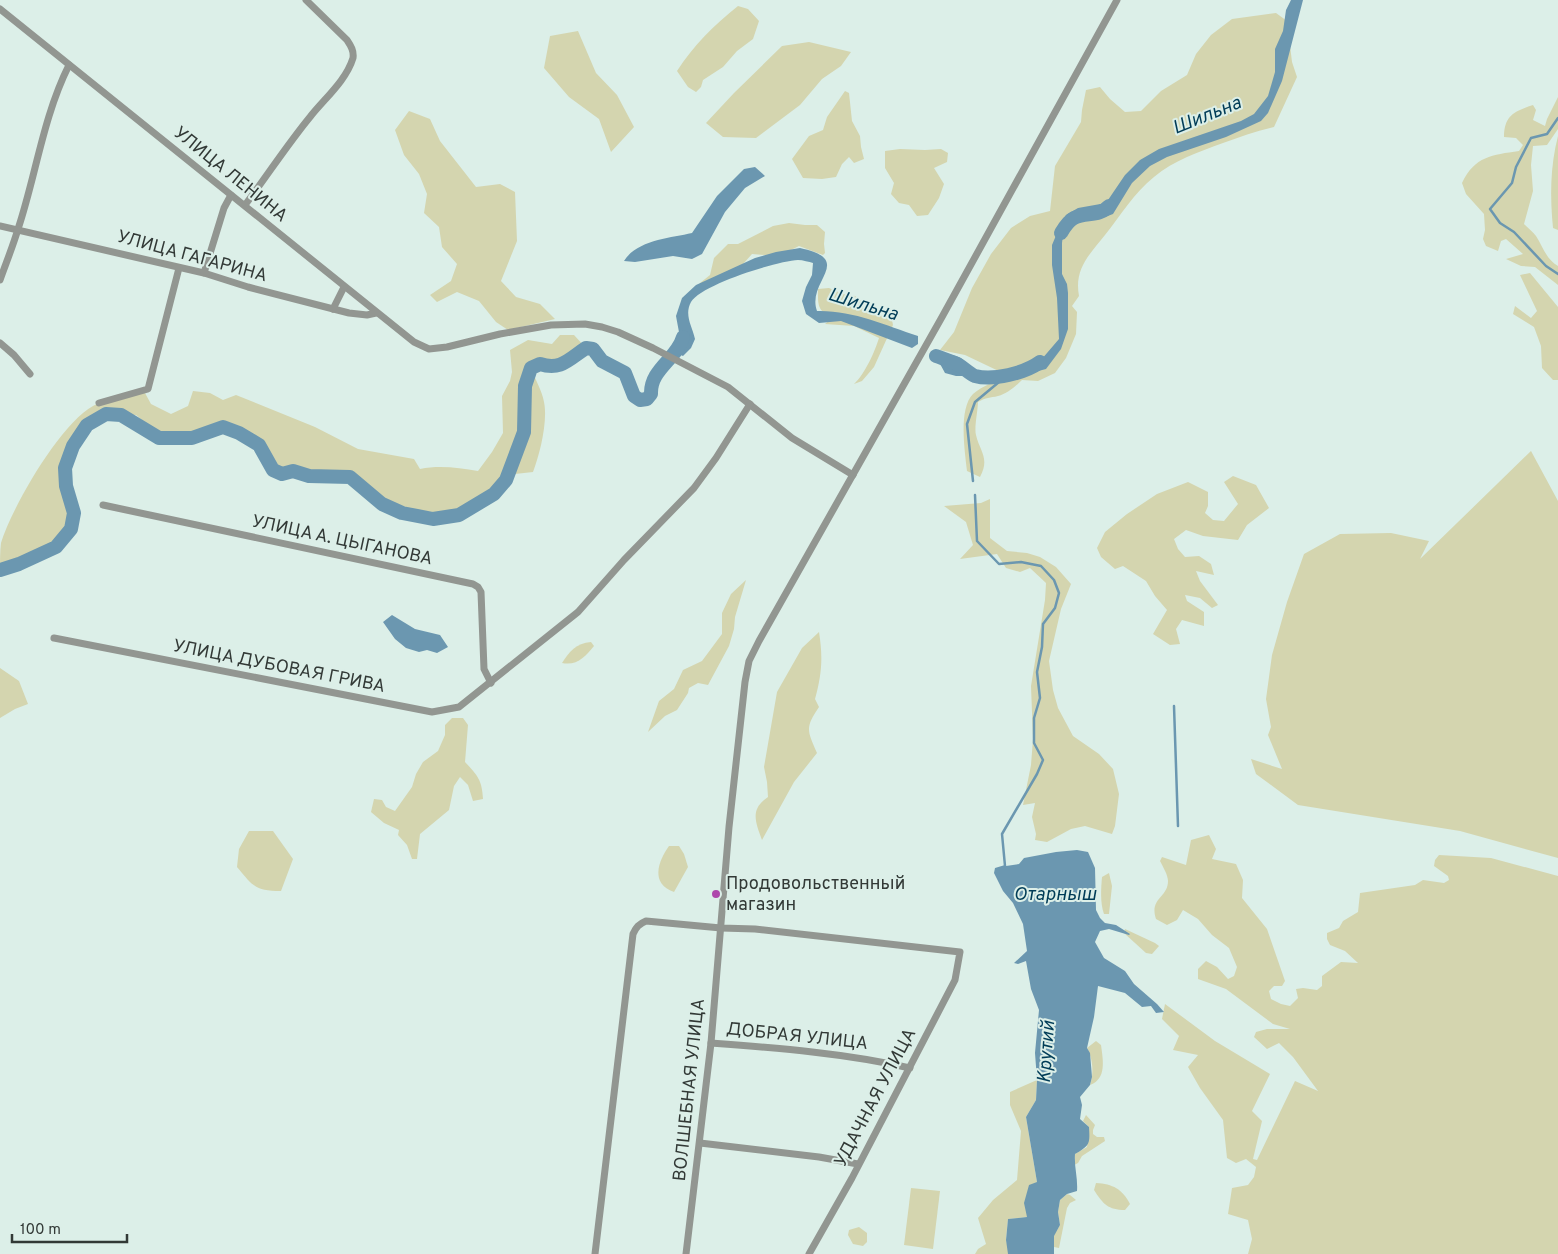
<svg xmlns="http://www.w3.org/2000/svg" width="1558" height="1254" viewBox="0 0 1558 1254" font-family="Overpass,sans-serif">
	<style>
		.green { fill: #d4d5af }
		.water { fill: #6b97b0 }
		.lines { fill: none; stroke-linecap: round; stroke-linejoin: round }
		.stream { stroke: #6b97b0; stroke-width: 2.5 }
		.river { stroke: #6b97b0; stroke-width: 14 }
		.minor { stroke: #929691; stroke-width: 7 }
		.poi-dot { fill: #ae47ab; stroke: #dcefe8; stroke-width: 2 }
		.labels { text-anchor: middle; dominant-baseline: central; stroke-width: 4; stroke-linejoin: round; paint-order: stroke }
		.street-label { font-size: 18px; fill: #323936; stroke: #dcefe8 }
		.poi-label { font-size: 18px; fill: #323936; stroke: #dcefe8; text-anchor: start }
		.water-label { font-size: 19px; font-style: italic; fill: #003c57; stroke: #dcefe8 }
	</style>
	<rect width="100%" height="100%" fill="#dcefe8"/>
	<g class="green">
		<path d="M738,6L748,9L759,21L753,39L737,51L723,67L703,80L701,87L696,92L688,87L677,71C694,45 713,26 738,6Z"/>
		<path d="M1276,13L1287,21L1292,62L1297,77L1274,127C1256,131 1240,137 1223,143C1199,152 1174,160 1154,177C1134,193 1121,215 1105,235C1089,255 1074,269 1079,296L1072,306L1077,312L1076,334L1066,358L1055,373L1038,381L1022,380C1015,387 1007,394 998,396C990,398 986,397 978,402C978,410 974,428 976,435C980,452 990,458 980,477L967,471C965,452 958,409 973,394C983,385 996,382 1007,375L965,355L940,350L954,332L972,288L991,254L1011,228L1030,216L1050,211L1055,166L1081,122L1082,110L1086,90L1100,87L1110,99L1125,112L1141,111L1161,91L1187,75L1196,54L1211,35L1232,19Z"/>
		<path d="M578,31L596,73L617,95L634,127L611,152L599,119L569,97L544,68L550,36Z"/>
		<path d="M809,42L851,52L841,66L822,79L800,105L756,138L723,137L706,123L734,93L782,46Z"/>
		<path d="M845,91L849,93L852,121L860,136L861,147L864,159L854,163L849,157L842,164L836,177L822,179L803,178L792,159L809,136L823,130L827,117Z"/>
		<path d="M1558,97V129L1547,145L1533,146L1531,165L1533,191L1524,224C1528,228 1533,232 1536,236C1543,247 1546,259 1558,266V285L1535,267L1521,266L1506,259L1523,254L1506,239L1501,241L1498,251L1486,246L1483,239L1485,230L1484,214L1466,194L1462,183C1475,156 1492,155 1519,151L1523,145L1516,138L1504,137C1504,115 1515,111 1533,105L1536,110L1533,120L1545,126L1547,119Z"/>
		<path d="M409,111L430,119L440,141L476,187L500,184L515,192L517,241L501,281L516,297L540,304L555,319L508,330L496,322L479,301L457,292L437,302L430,295L451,281L457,264L442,247L439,227L424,213L427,194L419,174L404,155L395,130Z"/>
		<path d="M1558,136V230L1553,228C1550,197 1550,167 1558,136Z"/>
		<path d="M900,149L925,150L941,149L948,153L947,162L934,168L944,184L939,198L928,215L917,216L909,205L899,203L891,194L894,183L885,168V151Z"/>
		<path d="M789,223L805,225H817L825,232L824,244L825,253L823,255L799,246L779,256L752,254L735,273L695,291L700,283L710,275L714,258L728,244H738L773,226Z"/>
		<path d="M1530,273L1558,307V380H1553L1542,368L1541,346L1534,327L1513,314L1515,306L1531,318L1537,311L1520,275Z"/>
		<path d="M829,288L843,294L855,296L880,315L892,320L893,325L874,367L862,381L854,384C865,374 875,351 879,338L854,326L825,324L832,318C817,310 818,305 818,289Z"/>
		<path d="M560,335H574L586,348C569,359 561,371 540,364L531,368C535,379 542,391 544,402C548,421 540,454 533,472L515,474L506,480L494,494L459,515L433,519L402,513L382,504L350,477L309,476L293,471L282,474L273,470L259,445L239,433L223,427L192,438H159L158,433L136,415L106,414L87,425L73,446L65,468L66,486L74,513L71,529L56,547L19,564L0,570C0,561 0,551 1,543C12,507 60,424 93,406C108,397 129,396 145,393L151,404L171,414L188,406L193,391L210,393L223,400L236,395L315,427L358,449L414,459L420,469C440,465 459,468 478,471L492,452L503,433L502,396L510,381L512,372L510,350L528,340L552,344Z"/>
		<path d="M1531,451L1558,501V858L1460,831L1298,805L1256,774L1251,759L1282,769L1268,735L1271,727L1266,699L1272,655L1287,602L1304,554L1340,534L1391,533L1429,541L1420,559Z"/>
		<path d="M1233,476L1256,485L1269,508L1247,525L1238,540L1203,536L1186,530L1174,539L1178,549L1185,557L1199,556L1211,564L1214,575L1196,571L1200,581L1218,605L1212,608L1200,598L1185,595L1187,601L1204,612V626L1182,620L1176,629L1180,644L1170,645L1153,634L1167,610L1155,596L1146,581L1123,566L1115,569L1101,557L1097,548L1105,532L1127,514L1157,494L1188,482L1208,492V506L1205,513L1213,520L1224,521L1238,504L1224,482Z"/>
		<path d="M990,499V538L1007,551L1027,553L1040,557L1056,567L1071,584L1061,609L1049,661L1053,690L1058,708L1073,736L1099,754L1113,769L1119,794L1115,826L1112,834L1085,826L1071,829L1047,842L1035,840L1036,834L1032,817L1035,803L1023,805L1031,765L1033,739L1031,686L1045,600L1046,583L1030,568L1020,572L1006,568L997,554L960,559L973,545L966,522L944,506L981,503Z"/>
		<path d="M746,580L735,617L734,629L729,646L708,685L698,683L689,688L688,693L677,710L665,716L648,732L659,701L674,689L683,670L702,661L722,634V613L731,594Z"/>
		<path d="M819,632C823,657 822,674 815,699L819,707C805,728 807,730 817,753L794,782L762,840C755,821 750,809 768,797L767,782L764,767L777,692L802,648Z"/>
		<path d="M591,642L594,646C585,657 577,666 562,663C569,652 576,643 591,642Z"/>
		<path d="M0,668L19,681L28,704L15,709L0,718Z"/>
		<path d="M452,718H463L468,725L465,762C478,776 482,780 483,799L473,801L468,785L460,777L454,786L449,810L420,834L417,859H412L407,845L398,835L399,830L384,823L371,812L374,799L382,800L386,807L395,811L412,787L416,774L423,762L438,751L445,735V725Z"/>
		<path d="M249,831H273L293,859L281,891C255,891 253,886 237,867L239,849Z"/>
		<path d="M1209,835L1216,849L1212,859L1236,864L1243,880L1242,898L1267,929L1285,981L1282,986H1274L1269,991L1271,999L1281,1004L1290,1006L1298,998L1296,989L1303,988L1317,990L1322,986V976L1341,962L1358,963L1345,951L1330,945L1327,939V933L1339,928L1343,921L1358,912L1360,893L1415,885L1423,880L1444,883L1449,880L1448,876L1434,866L1435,860L1439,855L1491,858L1558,876V1254H1248L1252,1239L1248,1220L1228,1214L1232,1188L1248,1185L1254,1177L1256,1167L1246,1159L1236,1163L1227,1158L1223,1120L1200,1088L1188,1067L1198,1055L1173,1050L1179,1036L1162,1019L1165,1004L1215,1041L1270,1074L1252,1111L1262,1121L1253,1159L1257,1160L1295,1081L1318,1091L1293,1057L1279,1043L1267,1049L1254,1037L1256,1032L1267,1029H1290L1273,1024L1226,989L1198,979V969L1206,961L1217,967L1228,979L1234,976L1237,967L1229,948L1212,935L1198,919L1183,910L1177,920L1167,925L1156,919C1149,898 1168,898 1168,881C1168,875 1163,867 1160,861L1162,857L1186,865L1191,840Z"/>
		<path d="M669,846H679L684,854L688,867L674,892C650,884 658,861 669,846Z"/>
		<path d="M1109,873L1112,886L1109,914H1104C1100,903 1101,889 1102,877Z"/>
		<path d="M1125,929L1155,943L1159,946L1152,954L1146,953L1124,933Z"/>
		<path d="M1096,1041L1101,1045C1103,1060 1107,1079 1090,1085C1094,1073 1093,1059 1087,1048Z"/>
		<path d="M1037,1080L1036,1100L1026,1117L1037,1182L1028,1217L1008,1219L1006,1239L1009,1254H975L978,1249L986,1244L978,1218L993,1200L1017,1180L1021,1131L1010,1105V1092Z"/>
		<path d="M1086,1115L1095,1125L1093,1130V1134L1097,1137H1104L1105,1141L1082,1156L1078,1163L1074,1165L1075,1154L1087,1147L1089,1127L1083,1121Z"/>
		<path d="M1096,1183C1113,1184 1122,1189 1130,1204L1125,1210C1108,1210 1103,1204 1094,1190Z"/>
		<path d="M911,1188L940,1191L933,1249L904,1245Z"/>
		<path d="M1067,1194L1070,1195L1076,1200L1070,1203L1067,1208L1059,1248L1054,1247V1235L1060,1225L1058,1212L1060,1200Z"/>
		<path d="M859,1227L867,1233V1242L863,1246L853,1244L848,1235L849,1230Z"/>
	</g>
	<g class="water">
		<path d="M1291,0H1303L1282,81L1268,113L1261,121L1226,137L1167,157L1150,166L1132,183L1113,214L1105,217L1086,213L1078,214L1064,227L1062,243V274L1067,284L1068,293V329L1061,349L1046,369L1027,374L1022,367L1041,360L1059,339L1057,298L1052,265V245L1060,226L1066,215L1078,208L1106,203L1125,175L1140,160L1159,149L1241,121L1254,114L1268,96L1275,72V49L1283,31L1286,10Z"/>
		<path d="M755,167L765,176L745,188L725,212L702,254L692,259L673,256L635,262L624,261C637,240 670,238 692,233L717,196L744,169Z"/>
		<path d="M800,248C856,260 806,281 817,311C852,310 885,325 918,336V344L912,348L841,321L819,323L806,314L802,301L806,287L812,275L813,263C809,262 803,260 798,260C777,261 702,284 691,302C684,315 692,326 695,339L691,348L683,356L674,352L681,343L676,316L682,298L696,285L755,258L776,252Z"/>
		<path d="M944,354C965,356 964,360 975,376H956L945,373L939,362Z"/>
		<path d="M392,615L415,629L440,635L448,647L437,653L427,650L419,652L406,648L395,639L383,622Z"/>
		<path d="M1077,850L1088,852L1095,868L1096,910L1100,918L1105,923L1116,925L1130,934L1129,935L1109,929L1100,931L1095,942L1104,958L1125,971L1134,984L1157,1004L1164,1012L1156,1013L1151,1006L1142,1007L1125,993L1098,986L1094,1017L1087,1048L1090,1053L1092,1077L1090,1085L1080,1097L1082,1105L1080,1119L1089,1127C1090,1144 1090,1145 1075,1154C1074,1167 1078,1178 1077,1191L1067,1194L1060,1200L1058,1212L1060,1225L1054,1236V1254H1008L1006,1240L1008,1219L1027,1217L1024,1203L1029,1185L1037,1182L1026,1117L1036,1100L1037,1080L1035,1053L1039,1010L1031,989L1026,961L1018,964L1014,963L1027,951L1023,924L1013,903L1003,891L994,873L995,868L1005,865L1006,866L1019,864L1024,858L1056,852Z"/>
	</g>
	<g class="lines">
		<g class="stream">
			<path d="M1558,118L1547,134L1531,138L1516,167L1512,183L1490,209L1500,223L1514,232L1546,266L1558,274"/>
			<path d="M973,481L967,424L975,402L1005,377"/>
			<path d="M975,495L977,541L999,564L1021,562L1041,566L1054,580L1059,593L1055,608L1043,624L1042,647L1037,672L1040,698L1034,718V743L1043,760L1037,774L1002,834L1005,866"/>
			<path d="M1174,706L1178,826"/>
		</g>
		<g class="river">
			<path d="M1061,233C1064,228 1068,221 1074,218C1086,212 1099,217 1109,206"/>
			<path d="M936,356C944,359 952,361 959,365C964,368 970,374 975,376C993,381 1025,373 1040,362"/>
			<path d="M0,570L19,564L56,547L71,529L74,513L66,486L65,468L73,446L87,425L106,414L121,415L159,438H192L223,427L239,433L259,445L273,470L282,474L293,471L309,476L350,477L382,504L402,513L433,519L459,515L494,494L506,480L524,432L525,386L531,368L540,364C561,371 569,359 586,348L593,349L602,361L625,373L634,396L640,400L647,399L651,394C650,369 677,359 683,337"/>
		</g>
		<g class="minor">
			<path d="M0,9L414,342L429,349L447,347L500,334L551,325L585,324L602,327L618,332L653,348L728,387L792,438L853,475"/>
			<path d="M245,205C267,176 287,145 310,117C324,99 346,81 353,58C354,51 351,46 347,40L306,0"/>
			<path d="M0,226L204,273L248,287L349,313L367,315L376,313"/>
			<path d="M204,273L224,208L231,195"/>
			<path d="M0,280C6,263 13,246 18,229C36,175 43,117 69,65"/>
			<path d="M333,309L344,287"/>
			<path d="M0,343L14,355L30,374"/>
			<path d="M99,403L148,389L179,268"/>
			<path d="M103,505L473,584L478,587L481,592L484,669L491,683"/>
			<path d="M54,638L432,712L459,707L578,612L624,560L694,488L716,458L750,404"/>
			<path d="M711,1043C777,1048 845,1053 910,1068"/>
			<path d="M700,1143L819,1157L858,1164"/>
			<path d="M595,1254L633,934C636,927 639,924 646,921L721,928L755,929L960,952L955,980L852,1178L809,1254"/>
			<path d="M686,1254L711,1043L729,827L745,682L749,661L759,641L942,317L1117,0"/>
		</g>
	</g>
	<circle class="poi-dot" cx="716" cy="894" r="5"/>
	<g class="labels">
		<g class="street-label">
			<text transform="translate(230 175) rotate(39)">УЛИЦА ЛЕНИНА</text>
			<text transform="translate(192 257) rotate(15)">УЛИЦА ГАГАРИНА</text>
			<text transform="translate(342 541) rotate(12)">УЛИЦА А. ЦЫГАНОВА</text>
			<text transform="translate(279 667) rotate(11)">УЛИЦА ДУБОВАЯ ГРИВА</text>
			<text transform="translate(797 1037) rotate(6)">ДОБРАЯ УЛИЦА</text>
			<text transform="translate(690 1090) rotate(-84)">ВОЛШЕБНАЯ УЛИЦА</text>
			<text transform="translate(876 1098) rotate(-62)">УДАЧНАЯ УЛИЦА</text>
		</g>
		<g class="poi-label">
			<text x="726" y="884">Продовольственный<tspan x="726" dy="21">магазин</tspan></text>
		</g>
		<g class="water-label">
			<text transform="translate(1207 116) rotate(-22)">Шильна</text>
			<text transform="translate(863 305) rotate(17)">Шильна</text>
			<text x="1055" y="895">Отарныш</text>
			<text transform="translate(1047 1052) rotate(-86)">Крутий</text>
		</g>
	</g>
	<path d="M12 1234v8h115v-8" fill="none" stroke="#323936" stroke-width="2.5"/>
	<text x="20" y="1234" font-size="15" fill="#323936" stroke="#dcefe8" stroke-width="4" paint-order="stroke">100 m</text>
</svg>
